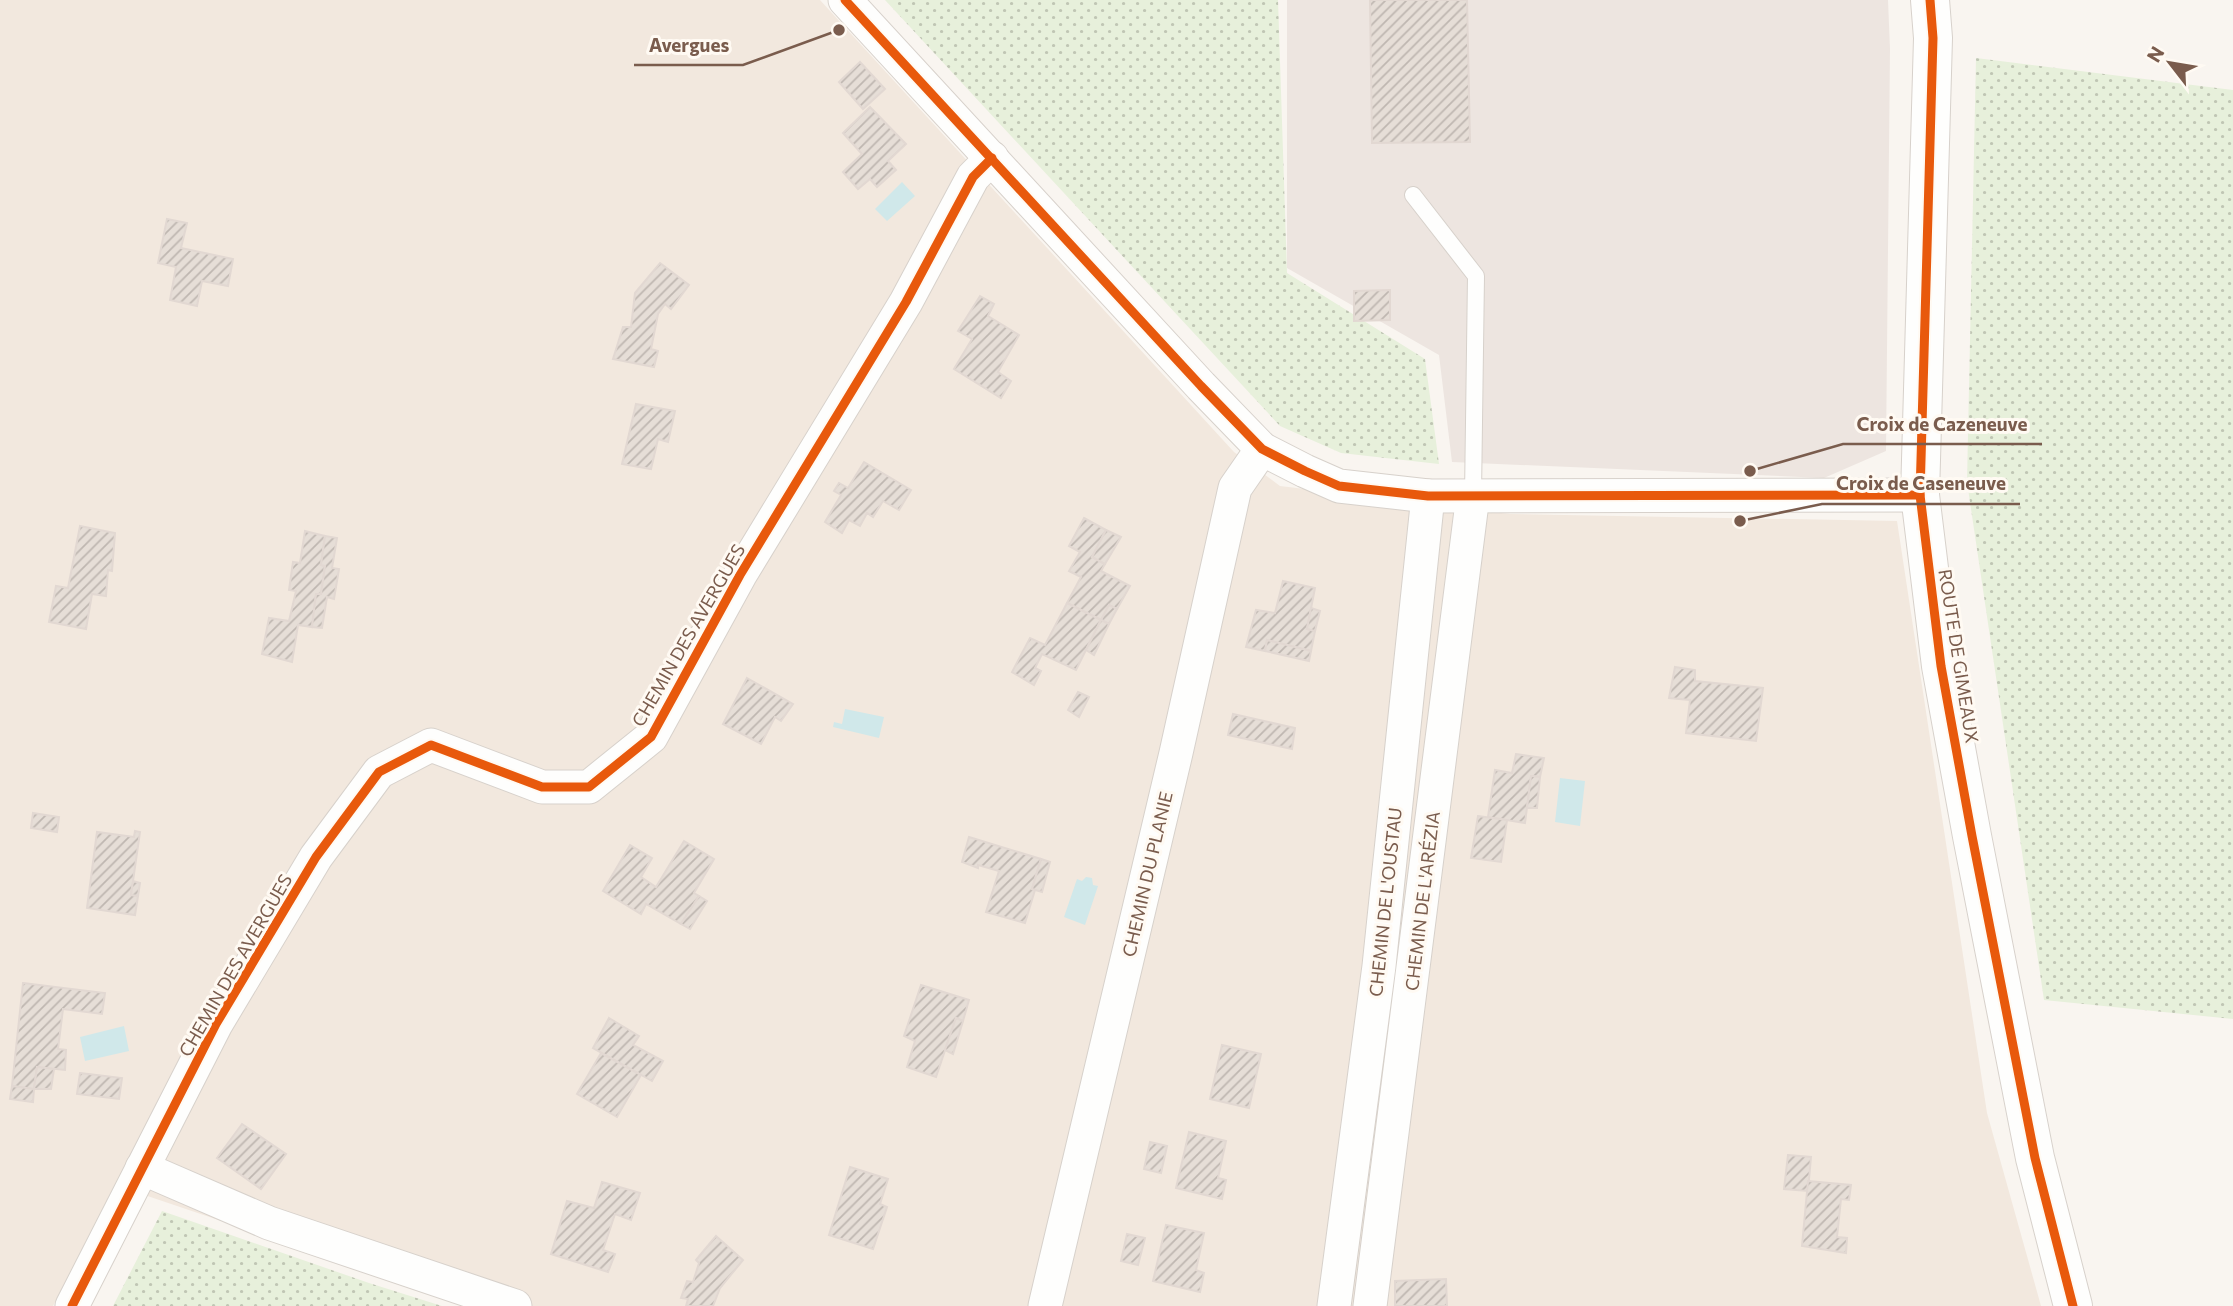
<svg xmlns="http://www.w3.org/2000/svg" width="2233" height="1306" viewBox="0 0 2233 1306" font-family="Commissioner,sans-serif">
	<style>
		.residential { fill: #f2e8de }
		.industrial { fill: #ede5e0 }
		.grass { fill: url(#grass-dots) }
		.water { fill: #d0e8ea }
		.building { fill: url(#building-hatch); stroke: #e2d8d2; stroke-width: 2 }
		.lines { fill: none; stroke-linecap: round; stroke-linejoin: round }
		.service-casing { stroke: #d7d1cb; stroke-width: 18 }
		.minor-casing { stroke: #d7d1cb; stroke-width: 35 }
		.tertiary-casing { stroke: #d7d1cb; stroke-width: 40 }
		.service { stroke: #fefefd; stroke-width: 16 }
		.minor { stroke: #fefefd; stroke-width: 33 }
		.tertiary { stroke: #fefefd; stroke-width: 38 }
		.cycleway-casing { stroke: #fffaf3; stroke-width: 13 }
		.cycleway { stroke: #e8590c; stroke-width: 9 }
		.labels { text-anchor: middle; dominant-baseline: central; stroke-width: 6; stroke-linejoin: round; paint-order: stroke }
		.street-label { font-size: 18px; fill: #7a5c4d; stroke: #fffaf3 }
		.leader { fill: none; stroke: #7a5c4d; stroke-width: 2.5 }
		.callout-dot { fill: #7a5c4d; stroke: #fffaf3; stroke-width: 2.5 }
		.callout-label { font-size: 19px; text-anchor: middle; font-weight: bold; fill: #7a5c4d; stroke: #fffaf3; stroke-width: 6; stroke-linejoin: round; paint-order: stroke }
	</style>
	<defs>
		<pattern id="grass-dots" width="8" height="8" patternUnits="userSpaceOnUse" patternTransform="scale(1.75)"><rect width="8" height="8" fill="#e7f0db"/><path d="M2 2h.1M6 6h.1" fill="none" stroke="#c0c6b4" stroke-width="1.8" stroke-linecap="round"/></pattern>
		<pattern id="building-hatch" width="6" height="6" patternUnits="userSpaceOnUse" patternTransform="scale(1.75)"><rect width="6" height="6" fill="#e6ded7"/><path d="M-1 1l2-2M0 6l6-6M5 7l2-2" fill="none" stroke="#bfb7b1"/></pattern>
	</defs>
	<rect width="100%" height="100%" fill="#f9f5f0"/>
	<path class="residential" d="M0,0H820L1234,452L1280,486L1510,514L1897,521L1987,1113L2041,1306H473L118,1186L53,1306H0Z"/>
	<path class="industrial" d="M1287,0H1888L1890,49L1886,451L1824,478L1452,462L1439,355L1287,268Z"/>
	<g class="grass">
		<path d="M885,0H1278L1287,273L1425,359L1439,464L1341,453L1280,426Z"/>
		<path d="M1976,58L2233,90V1019L2044,1000L1967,482Z"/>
		<path d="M162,1211L369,1283L442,1306H113Z"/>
	</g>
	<g class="water">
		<path d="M902,182L915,196L887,221L875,209Z"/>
		<path d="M845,709L884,717L879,738L833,727L834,722L842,724Z"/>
		<path d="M1560,778L1585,781L1580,826L1555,822Z"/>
		<path d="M1086,877L1092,878L1093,885L1098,886L1085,925L1064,917L1077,879L1082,881Z"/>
		<path d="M124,1026L129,1051L85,1061L80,1037Z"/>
	</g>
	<g class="building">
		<path d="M1370,0H1467L1470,142L1372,143Z"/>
		<path d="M860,62L885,89L863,109L839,82Z"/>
		<path d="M870,107L906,144L888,161L896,170L877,187L870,179L858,189L843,172L862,154L843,133Z"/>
		<path d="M167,219L187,223L181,248L233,259L228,286L202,281L197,306L170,300L176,267L158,263Z"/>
		<path d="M660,263L689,285L671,309L665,304L658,314L651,349L658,351L654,367L613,359L623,327H631L635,293Z"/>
		<path d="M1390,290V320L1354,321V291Z"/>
		<path d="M980,296L994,304L988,316L1019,335L998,372L1011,381L1001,398L954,369L972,339L958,331Z"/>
		<path d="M636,404L675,411L668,442L658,439L651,469L622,464Z"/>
		<path d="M864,462L911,490L899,510L883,501L873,517L867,513L860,526L849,520L842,533L825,522L841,495L834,491L839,483L848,488Z"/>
		<path d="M1084,518L1106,530L1092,557L1105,564L1101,571L1130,586L1117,609L1109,605L1101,620L1067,603L1081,577L1069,571L1080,552L1069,546Z"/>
		<path d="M80,526L115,533L112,571L108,570L106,596L92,594L86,629L49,622L56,586L68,588Z"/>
		<path d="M1106,530L1121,537L1105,564L1092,557Z"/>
		<path d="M305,531L325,536L321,565L325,566L321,594H316L312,627L298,625L292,662L262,654L269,618L289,621L296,591L289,590L293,562L300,563Z"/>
		<path d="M325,536L337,538L332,568L339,569L334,599L327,597L322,628L312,627L316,594H321L325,566L321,565Z"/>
		<path d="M1283,581L1315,588L1307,629L1315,631L1311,651L1267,640L1265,651L1246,647L1256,610L1275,613Z"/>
		<path d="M1067,603L1101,620L1076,670L1042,654L1035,668L1041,671L1034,685L1012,672L1030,638L1045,645Z"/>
		<path d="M1109,605L1117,609L1109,624L1101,620Z"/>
		<path d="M1311,608L1320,611L1315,631L1307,629Z"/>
		<path d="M1101,620L1109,624L1094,655L1086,650Z"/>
		<path d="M1267,640L1311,651L1309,661L1265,651Z"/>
		<path d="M1675,667L1695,670V681L1763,688L1756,741L1686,733L1690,700L1669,698Z"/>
		<path d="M747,678L793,704L781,721L775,717L761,744L723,724Z"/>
		<path d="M1078,692L1089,697L1079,717L1068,710Z"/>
		<path d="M1233,714L1295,728L1292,749L1228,735Z"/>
		<path d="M1516,754L1544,758L1540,777L1531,776L1525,823L1488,817L1495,770L1512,773Z"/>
		<path d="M1531,776L1540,777L1537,808H1527Z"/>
		<path d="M33,813L59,817L57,832L31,828Z"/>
		<path d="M1478,816L1507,820L1501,862L1471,858Z"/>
		<path d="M135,831L140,832L131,895L138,896L135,915L87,908L97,832L134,837Z"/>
		<path d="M969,837L1041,859L1032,889L1035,890L1025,923L986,912L999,871L978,865V868L962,862Z"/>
		<path d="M684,841L714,859L694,893L699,896L681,924L646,904L641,914L603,891L630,845L652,858L641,877L656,887Z"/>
		<path d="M1041,859L1050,862L1042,892L1032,889Z"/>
		<path d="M133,881L140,883L138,896L131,895Z"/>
		<path d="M699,896L707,901L690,929L681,924Z"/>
		<path d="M23,983L105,993L102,1014L63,1009L58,1049L66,1050L65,1070L37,1067L34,1089L12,1086Z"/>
		<path d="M921,985L969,1000L963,1021L956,1018L936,1077L907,1067L915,1041L904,1036Z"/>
		<path d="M609,1018L639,1036L633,1045L663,1061L652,1081L593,1048Z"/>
		<path d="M956,1018L963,1021L953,1054L945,1050Z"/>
		<path d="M1222,1045L1261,1054L1249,1108L1210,1099Z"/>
		<path d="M601,1053L641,1075L617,1117L577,1094Z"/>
		<path d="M37,1067L54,1069L51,1089H34Z"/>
		<path d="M80,1073L122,1078L119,1099L77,1094Z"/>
		<path d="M12,1086L34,1089L33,1102L10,1099Z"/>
		<path d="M242,1124L286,1154L261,1189L217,1158Z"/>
		<path d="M1189,1132L1226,1141L1218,1178L1226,1180L1222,1199L1176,1188Z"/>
		<path d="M1150,1142L1167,1146L1161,1173L1144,1169Z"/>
		<path d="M1788,1155L1811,1157L1808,1191L1784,1189Z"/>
		<path d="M850,1167L888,1179L880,1204L887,1207L873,1249L829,1235Z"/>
		<path d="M1808,1181L1851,1185L1849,1200L1841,1199L1837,1237L1847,1238L1846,1253L1802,1246Z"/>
		<path d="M602,1182L640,1193L631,1220L615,1214L603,1250L615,1254L608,1272L551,1254L567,1201L594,1208Z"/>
		<path d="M1166,1225L1204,1233L1196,1270L1204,1273L1200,1292L1153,1281Z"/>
		<path d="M1127,1234L1145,1238L1138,1265L1121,1261Z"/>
		<path d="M716,1236L743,1260L720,1288L713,1306H686L688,1299L681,1298L687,1281L693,1282L699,1263L696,1260Z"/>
		<path d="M1446,1279L1447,1306H1395V1281Z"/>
	</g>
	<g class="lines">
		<g class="service-casing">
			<path id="service" d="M1413,195L1476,276L1473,495"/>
		</g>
		<g class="minor-casing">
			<g id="minor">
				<path d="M845,0L1201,386L1262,449L1305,471L1339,486L1428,496L1920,495"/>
				<path d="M142,1168L269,1223L515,1306"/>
				<path d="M72,1306L216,1024L316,857L379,772L431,745L542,787H589L651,737L740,575L906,302L973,177L992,158"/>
				<path d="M1045,1306L1176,753L1235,488L1262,449"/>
				<path d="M1334,1306L1379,966L1428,496"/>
				<path d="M1370,1306L1473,495"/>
			</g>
		</g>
		<g class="tertiary-casing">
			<path id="tertiary" d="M1930,0L1933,38L1920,495L1941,666L1972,836L2035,1158L2073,1306"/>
		</g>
		<use href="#service" class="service"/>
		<use href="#minor" class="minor"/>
		<use href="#tertiary" class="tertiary"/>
		<g class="cycleway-casing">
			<g id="cycleway">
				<path d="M845,0L1201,386L1262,449L1305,471L1339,486L1428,496L1920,495"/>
				<path d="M1930,0L1933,38L1920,495L1941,666L1972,836L2035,1158L2073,1306"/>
				<path d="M72,1306L216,1024L316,857L379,772L431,745L542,787H589L651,737L740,575L906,302L973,177L992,158"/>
			</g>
		</g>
		<use href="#cycleway" class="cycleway"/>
	</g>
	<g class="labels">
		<g class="street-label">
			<text transform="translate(688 635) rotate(-60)">CHEMIN DES AVERGUES</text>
			<text transform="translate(1959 656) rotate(81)">ROUTE DE GIMEAUX</text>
			<text transform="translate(1147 874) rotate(-77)">CHEMIN DU PLANIE</text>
			<text transform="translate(1422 901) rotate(-83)">CHEMIN DE L'ARÉZIA</text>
			<text transform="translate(1385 902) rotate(-84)">CHEMIN DE L'OUSTAU</text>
			<text transform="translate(235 965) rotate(-60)">CHEMIN DES AVERGUES</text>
		</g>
	</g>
	<path class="leader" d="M839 30L743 65H634M1750 471L1843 444H2042M1740 521L1822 504H2020"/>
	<g class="callout-dot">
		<circle cx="839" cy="30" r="7"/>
		<circle cx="1750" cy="471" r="7"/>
		<circle cx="1740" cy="521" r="7"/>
	</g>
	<g class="callout-label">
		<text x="689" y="52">Avergues</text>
		<text x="1942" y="431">Croix de Cazeneuve</text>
		<text x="1921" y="490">Croix de Caseneuve</text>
	</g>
	<g transform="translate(2170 63) rotate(301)" stroke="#fffaf3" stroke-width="5" paint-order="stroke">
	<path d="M0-5L12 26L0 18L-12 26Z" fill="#7a5c4d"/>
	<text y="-10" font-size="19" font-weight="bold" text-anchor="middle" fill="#7a5c4d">N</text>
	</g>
</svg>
